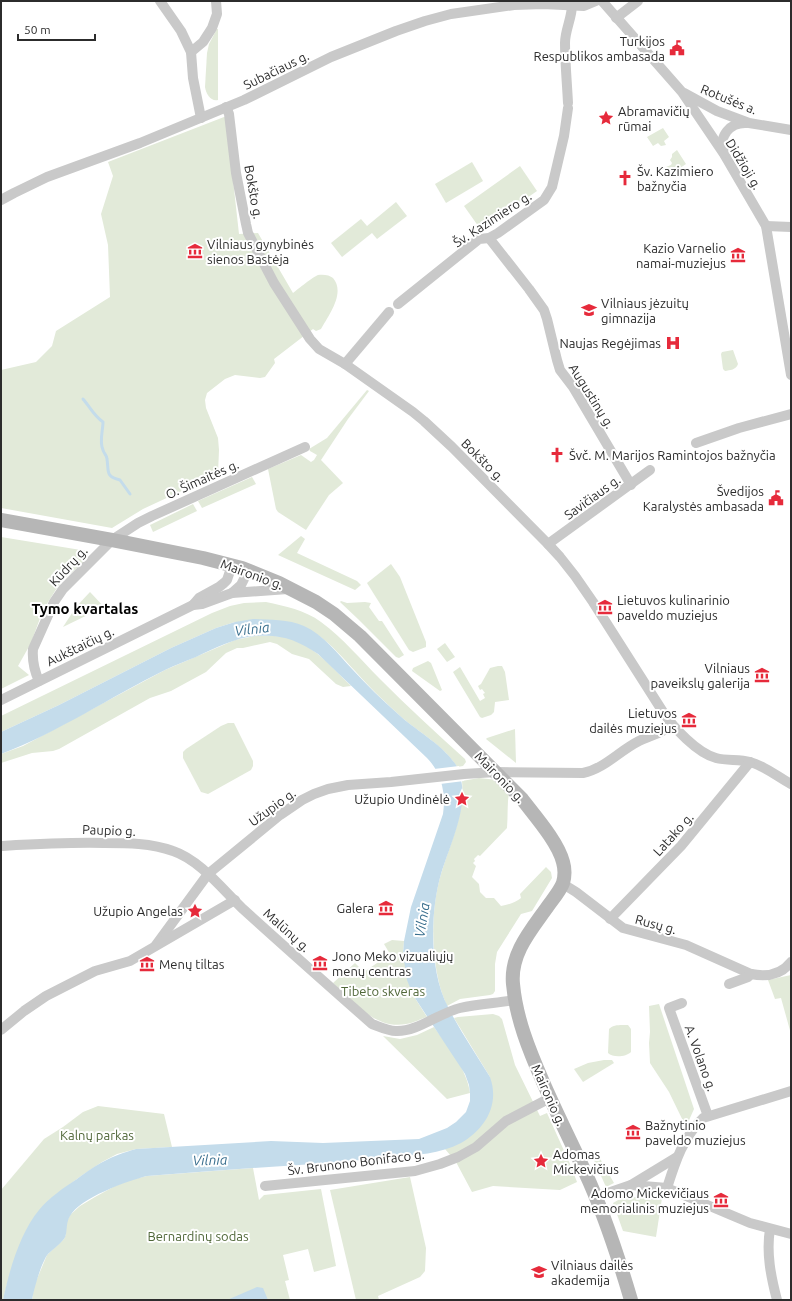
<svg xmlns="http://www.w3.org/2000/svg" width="792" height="1301" viewBox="0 0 792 1301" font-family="Ubuntu,sans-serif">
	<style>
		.green { fill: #e2ead9 }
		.water { fill: #c4dceb }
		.pier { fill: #fff }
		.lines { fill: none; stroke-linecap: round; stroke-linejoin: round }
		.stream { stroke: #c4dceb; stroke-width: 3 }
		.minor { stroke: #c9c9c9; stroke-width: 10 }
		.secondary { stroke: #b6b6b6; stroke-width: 14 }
		.labels { text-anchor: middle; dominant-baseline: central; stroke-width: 4; stroke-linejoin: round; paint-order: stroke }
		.poi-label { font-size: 13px; fill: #2c2c2c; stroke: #fff; text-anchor: start }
		.street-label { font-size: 13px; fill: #2c2c2c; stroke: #fff }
		.park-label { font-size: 13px; fill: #506739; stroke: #fff }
		.water-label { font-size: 14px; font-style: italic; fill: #3a6f8e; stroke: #fff }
		.quarter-label { font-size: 15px; font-weight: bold; fill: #000; stroke: #fff }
	</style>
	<rect width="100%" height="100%" fill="#fff"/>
	<g class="green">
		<path d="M217,29H218V100C211,102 206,94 205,87L207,53L209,44Z"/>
		<path d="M224,117H226L239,234L258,233L293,293C298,289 313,277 318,275C323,274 330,275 333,278C346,293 328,316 321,329L316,331L313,329L274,359L275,363L265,377L260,378L235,375L225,379L207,393L205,400L206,408L218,438L219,450L218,474L143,509L112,528L1,508V370L36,362L52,346L56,331L110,297L108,245L101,214L113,176L108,162Z"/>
		<path d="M663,128L669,137L664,141L666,145L661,146L658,143L653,146L647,137Z"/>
		<path d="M677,150L686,164L671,174L666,167L671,165L672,163L670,160L672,157V154Z"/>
		<path d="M472,162L483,181L446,203L435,184Z"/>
		<path d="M520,166L537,191L481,230L464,206Z"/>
		<path d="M396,202L407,216L377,239L372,233L342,257L331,243L361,219L367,226Z"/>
		<path d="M733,350L738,364C736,370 730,370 725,371L723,369L721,354L722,352Z"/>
		<path d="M367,390L369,391L348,419L321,460L343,483L329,495L306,530L278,512L276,509L268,469L301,455L311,462L314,460L317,455L310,451L309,449L327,438Z"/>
		<path d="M252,477L256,484L202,508L198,501Z"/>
		<path d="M193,504L197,511L153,532L150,525Z"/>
		<path d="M301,536L305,539L297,553L357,581L361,585L355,590L278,555Z"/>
		<path d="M1,537L87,551L88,554V558L62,581L55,591L43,610L31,643L18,666L29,675L1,689Z"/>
		<path d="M391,564L400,577L426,642V647L413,652L409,650L367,583Z"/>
		<path d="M90,592L104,607L63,627L76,607Z"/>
		<path d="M341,601L347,603L365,602L371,603L369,607L379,621H382L404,655L399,658L396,657L358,619L340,602Z"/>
		<path d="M266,602C285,606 305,610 321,622C343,638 361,660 380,679C408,707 436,733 465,759L466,762L463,766L457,767C444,745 416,731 398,714C383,700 368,686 355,671C343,658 332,645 318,635L235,622L216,628L171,648L59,705L1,732V716L212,613L230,606L244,603Z"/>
		<path d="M255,636C267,636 281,635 292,639C316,648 333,668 351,686L343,687L336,684L309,659L292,654L277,644L270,642L243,648H237L226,653L206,672L171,691L150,698L59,749L53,751L32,753L1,763V754L23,746L165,670L235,640Z"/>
		<path d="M445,643L455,657L447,662L437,649Z"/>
		<path d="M428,661L431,663L442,690L440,691L412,671L413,668Z"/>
		<path d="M498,666H502L505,672L509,700L495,702L494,712L491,715L482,718L480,717L453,672L460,667L480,701L485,698L483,694L485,693L482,689L480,690L478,686L481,684L490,668Z"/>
		<path d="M228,723H234L253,761V766L251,770L208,794L201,792L183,758V752L186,749L221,726Z"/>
		<path d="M515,729L516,763L486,739L487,738Z"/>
		<path d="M479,778L498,780L509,792C507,804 508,816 507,828L480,856L478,855L474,859L475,861L473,863L476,866L472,877L479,884L480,892L486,898H494L501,906C508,905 516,902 521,898L520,894L546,867L551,872L552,878L532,911L521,914L497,952L495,964V991L493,994L490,995L460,999L447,1006C444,999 441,991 439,983C431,949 431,908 441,874C450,844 465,813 462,781Z"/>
		<path d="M392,940L404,941L403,954L413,995L427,1017C420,1019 414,1023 406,1024C375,1030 353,1001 333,983L355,963L364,972L390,954L384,944Z"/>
		<path d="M791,975V1034L781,998L775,999L768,980Z"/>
		<path d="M659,1004L694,1109L686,1127L669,1092L650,1063L649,1043L650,1032L649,1006Z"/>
		<path d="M493,1014L499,1016L502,1019L515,1065L540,1116L547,1113L570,1164L577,1182L560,1190L493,1186L472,1192L456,1162L445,1149L461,1142L490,1077L454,1018L458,1017Z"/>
		<path d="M628,1025L631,1029V1052C626,1057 613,1058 608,1053L609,1029C613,1024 622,1025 628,1025Z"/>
		<path d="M434,1027C448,1047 467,1069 470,1093L447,1099L383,1036L400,1039L417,1035Z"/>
		<path d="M604,1060H612L614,1063L583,1082L574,1069L588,1063Z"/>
		<path d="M98,1106L164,1114L172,1147L136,1149L117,1154L102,1162L81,1176L49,1200L7,1284L3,1300H1V1190L44,1139L63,1127L83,1112Z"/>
		<path d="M598,1155L614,1183L606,1187L593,1158Z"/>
		<path d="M253,1168L259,1200L264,1195L321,1189L336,1266L314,1272L308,1249L283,1255L289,1280L285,1281L290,1300H32L34,1286L47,1255L64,1239L66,1234V1223L70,1215L80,1206L95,1197L115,1186L130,1180L147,1176Z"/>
		<path d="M410,1177L426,1248L425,1271L420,1277L378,1296L379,1300H356L330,1190Z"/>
		<path d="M635,1197L662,1198L656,1237L623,1231L613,1203L620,1199Z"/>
	</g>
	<g class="water">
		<path d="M253,619C269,620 288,619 304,626C324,635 338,654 353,670C367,685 382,700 398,714C414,729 441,744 453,761C458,766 460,774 461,780C468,809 449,847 441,874C430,912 429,971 448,1007C460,1031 476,1054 490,1077C500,1105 485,1129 461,1143C440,1154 416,1155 393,1157C372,1159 350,1161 329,1163C268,1167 208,1171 147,1176C127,1181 80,1198 70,1216C65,1224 68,1234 64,1239C59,1245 53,1249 48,1254C41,1263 34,1289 32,1300H3C9,1271 20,1233 39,1210C49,1198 63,1188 77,1179C97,1164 111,1156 136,1149L271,1141L323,1143L419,1139L447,1128L456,1122L466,1112L470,1101V1093L469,1085L465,1074L413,995L407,980L403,954L404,941L411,907L443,814C446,794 442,773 427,758L318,654C297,640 282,634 256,636C234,638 215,648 196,657C186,661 175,665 165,670C110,697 59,732 1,754V732L59,705L171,648L216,628L235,622Z"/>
		<path d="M257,1287L263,1288L268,1300H227Z"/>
	</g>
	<path class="pier" d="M459,766L464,781L440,784L434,769Z"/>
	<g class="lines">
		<path class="stream" d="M83,399C90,407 94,416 103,422C103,430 99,442 103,450C104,454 107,455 107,459C109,472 105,476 120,480L130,494"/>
		<g class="minor">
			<path d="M160,1L181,31L191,52L193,78L201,118"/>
			<path d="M602,1L682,92L724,154L766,226L791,375"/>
			<path d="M616,18L638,1"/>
			<path d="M191,52L203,42L212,28L217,14L216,1"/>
			<path d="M684,93L717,111L749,123L791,130"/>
			<path d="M568,103C567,83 565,62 565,43C565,30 572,18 572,5"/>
			<path d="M226,107L229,114L236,173L246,224L248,233L274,283L310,339L319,349L345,364L413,412L424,421L452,447L548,544L560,557L575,576L593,602L663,712C674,728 697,753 716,758C727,761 739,759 750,762C765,766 778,777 791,784"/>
			<path d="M724,153C718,136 730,122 747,123"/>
			<path d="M1,200L14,193L47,177L140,143L244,100L331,57L396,31L425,21L451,14L514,5L543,4L584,6L596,1"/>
			<path d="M766,226L791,227"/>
			<path d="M489,238L529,289L544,310L547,319L557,360L560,370L573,387L631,485"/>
			<path d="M398,304L479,239L489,238L498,233L544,200L552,187L564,136L568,108"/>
			<path d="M345,364L389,312"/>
			<path d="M696,443L739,428L791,414"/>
			<path d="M548,544L650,470"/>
			<path d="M232,593L241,585L248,571"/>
			<path d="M193,605L199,598L219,587L224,583L227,580L232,565"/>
			<path d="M39,681C34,670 32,661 33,649L54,602L63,589L112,540L138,523L152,516L305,447"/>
			<path d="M1,700L193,605L202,604L232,593L288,589"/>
			<path d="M1,846C36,844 70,842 104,843C127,843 151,843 173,851C200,860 223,890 243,909C286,948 329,986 372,1024C380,1027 388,1031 396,1031C417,1032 439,1013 460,1008C478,1004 497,1003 515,1000"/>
			<path d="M563,884L576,892L623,928L686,945L751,974C766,977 781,975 791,962"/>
			<path d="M610,919L681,846L750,762"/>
			<path d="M156,945L208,874L280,815L302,800L314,794L328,789L348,785L391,782L464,774L496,772L583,773C604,769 619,751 639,741C650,736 662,733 672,725"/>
			<path d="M729,984L748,977L751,974"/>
			<path d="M682,1003L669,1008L708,1116"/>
			<path d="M1,1030L24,1011L46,996L95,971L130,961L235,900"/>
			<path d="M631,1185L667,1188L750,1223L791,1234"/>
			<path d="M265,1186L415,1171L440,1164L458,1157L476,1147L506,1121L550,1098"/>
			<path d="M667,1188C675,1163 683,1137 703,1118L791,1091"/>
			<path d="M596,1197L631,1185L677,1157"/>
			<path d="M770,1229C766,1253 771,1277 777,1300"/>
		</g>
		<path class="secondary" d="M1,520L112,540L203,558L242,568L279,583L316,602L334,614L360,636L522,799C535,816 558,842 563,862C565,869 565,876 563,883C560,891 553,899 548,906C532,929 510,953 513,984C516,1018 529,1050 543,1082C556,1112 571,1142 585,1172C604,1213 618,1256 631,1300"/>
	</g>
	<defs>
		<g id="civic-bare" transform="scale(1.2)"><path d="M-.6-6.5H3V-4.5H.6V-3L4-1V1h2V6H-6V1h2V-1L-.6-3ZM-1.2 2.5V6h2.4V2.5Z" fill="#e62a3b" stroke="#fff" stroke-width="2.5" paint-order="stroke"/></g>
		<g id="sight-bare" transform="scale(1.2)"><path d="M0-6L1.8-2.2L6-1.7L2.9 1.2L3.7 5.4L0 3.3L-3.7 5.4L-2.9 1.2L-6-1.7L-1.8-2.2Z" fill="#e62a3b" stroke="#fff" stroke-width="2.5" paint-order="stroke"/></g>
		<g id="church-bare" transform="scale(1.2)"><path d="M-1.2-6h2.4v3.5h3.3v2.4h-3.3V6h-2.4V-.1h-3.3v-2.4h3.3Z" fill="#e62a3b" stroke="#fff" stroke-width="2.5" paint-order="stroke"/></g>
		<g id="museum-bare" transform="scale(1.2)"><path d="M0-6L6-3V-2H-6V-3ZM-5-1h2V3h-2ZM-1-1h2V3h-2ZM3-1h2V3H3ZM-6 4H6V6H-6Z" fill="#e62a3b" stroke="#fff" stroke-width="2.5" paint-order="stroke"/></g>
		<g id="school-bare" transform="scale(1.2)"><path d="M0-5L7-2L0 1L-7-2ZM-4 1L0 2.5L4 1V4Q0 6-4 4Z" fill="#e62a3b" stroke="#fff" stroke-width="2.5" paint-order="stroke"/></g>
		<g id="hospital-bare" transform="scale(1.2)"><path d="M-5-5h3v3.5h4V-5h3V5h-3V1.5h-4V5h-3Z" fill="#e62a3b" stroke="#fff" stroke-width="2.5" paint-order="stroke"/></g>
		<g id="university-bare" transform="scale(1.2)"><path d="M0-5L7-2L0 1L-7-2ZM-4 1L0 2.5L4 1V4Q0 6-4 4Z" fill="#e62a3b" stroke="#fff" stroke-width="2.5" paint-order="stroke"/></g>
	</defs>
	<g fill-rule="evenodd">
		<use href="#civic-bare" x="677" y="48"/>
		<use href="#sight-bare" x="606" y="118"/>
		<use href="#church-bare" x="625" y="178"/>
		<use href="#museum-bare" x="195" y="251"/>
		<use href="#museum-bare" x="738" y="255"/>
		<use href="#school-bare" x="589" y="310"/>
		<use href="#hospital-bare" x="673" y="343"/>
		<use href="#church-bare" x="557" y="455"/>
		<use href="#civic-bare" x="776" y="498"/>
		<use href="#museum-bare" x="605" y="607"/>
		<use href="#museum-bare" x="762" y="675"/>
		<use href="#museum-bare" x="689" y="720"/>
		<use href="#sight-bare" x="462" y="799"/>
		<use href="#museum-bare" x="386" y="908"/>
		<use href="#sight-bare" x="195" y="911"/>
		<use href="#museum-bare" x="320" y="963"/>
		<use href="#museum-bare" x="147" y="964"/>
		<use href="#museum-bare" x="633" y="1132"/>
		<use href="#sight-bare" x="541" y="1161"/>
		<use href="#museum-bare" x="721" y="1200"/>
		<use href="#university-bare" x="539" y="1272"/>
	</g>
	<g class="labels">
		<g class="poi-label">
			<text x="665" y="41" text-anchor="end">Turkijos<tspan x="665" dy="15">Respublikos ambasada</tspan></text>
			<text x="618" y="111">Abramavičių<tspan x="618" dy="15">rūmai</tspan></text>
			<text x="637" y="171">Šv. Kazimiero<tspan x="637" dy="15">bažnyčia</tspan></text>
			<text x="207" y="244">Vilniaus gynybinės<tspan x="207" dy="15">sienos Bastėja</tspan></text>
			<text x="726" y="248" text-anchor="end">Kazio Varnelio<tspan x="726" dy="15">namai-muziejus</tspan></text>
			<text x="601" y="303">Vilniaus jėzuitų<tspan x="601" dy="15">gimnazija</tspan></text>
			<text x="661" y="343" text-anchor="end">Naujas Regėjimas</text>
			<text x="569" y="455">Švč. M. Marijos Ramintojos bažnyčia</text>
			<text x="764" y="491" text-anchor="end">Švedijos<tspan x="764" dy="15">Karalystės ambasada</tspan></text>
			<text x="617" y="600">Lietuvos kulinarinio<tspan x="617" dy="15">paveldo muziejus</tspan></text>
			<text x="750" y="668" text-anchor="end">Vilniaus<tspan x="750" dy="15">paveikslų galerija</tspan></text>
			<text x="677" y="713" text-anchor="end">Lietuvos<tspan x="677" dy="15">dailės muziejus</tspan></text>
			<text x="450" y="799" text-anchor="end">Užupio Undinėlė</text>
			<text x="374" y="908" text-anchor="end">Galera</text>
			<text x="183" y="911" text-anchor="end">Užupio Angelas</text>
			<text x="332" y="956">Jono Meko vizualiųjų<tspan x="332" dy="15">menų centras</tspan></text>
			<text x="159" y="964">Menų tiltas</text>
			<text x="645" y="1125">Bažnytinio<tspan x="645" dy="15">paveldo muziejus</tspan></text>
			<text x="553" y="1154">Adomas<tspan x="553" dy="15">Mickevičius</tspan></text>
			<text x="709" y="1193" text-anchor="end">Adomo Mickevičiaus<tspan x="709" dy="15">memorialinis muziejus</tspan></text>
			<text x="551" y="1265">Vilniaus dailės<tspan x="551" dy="15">akademija</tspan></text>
		</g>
		<g class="street-label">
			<text transform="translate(276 70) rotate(-26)">Subačiaus g.</text>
			<text transform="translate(729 99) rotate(22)">Rotušės a.</text>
			<text transform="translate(744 164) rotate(59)">Didžioji g.</text>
			<text transform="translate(254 192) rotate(80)">Bokšto g.</text>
			<text transform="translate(492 219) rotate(-33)">Šv. Kazimiero g.</text>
			<text transform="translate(592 396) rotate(58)">Augustinų g.</text>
			<text transform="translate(483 460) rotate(45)">Bokšto g.</text>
			<text transform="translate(202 479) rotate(-24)">O. Šimaitės g.</text>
			<text transform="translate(592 497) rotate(-36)">Savičiaus g.</text>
			<text transform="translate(68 566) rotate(-47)">Kūdrų g.</text>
			<text transform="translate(252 574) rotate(20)">Maironio g.</text>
			<text transform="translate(80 646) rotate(-26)">Aukštaičių g.</text>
			<text transform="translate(500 777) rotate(46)">Maironio g.</text>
			<text transform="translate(272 807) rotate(-36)">Užupio g.</text>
			<text transform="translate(109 830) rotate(2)">Paupio g.</text>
			<text transform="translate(673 834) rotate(-48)">Latako g.</text>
			<text transform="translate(656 924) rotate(15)">Rusų g.</text>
			<text transform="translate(287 930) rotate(42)">Malūnų g.</text>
			<text transform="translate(701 1058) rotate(70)">A. Volano g.</text>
			<text transform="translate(549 1095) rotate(66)">Maironio g.</text>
			<text transform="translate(356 1162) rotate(-7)">Šv. Brunono Bonifaco g.</text>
		</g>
		<g class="park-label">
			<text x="383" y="991">Tibeto skveras</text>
			<text x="97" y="1135">Kalnų parkas</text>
			<text x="198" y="1236">Bernardinų sodas</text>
		</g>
		<g class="water-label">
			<text transform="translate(252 629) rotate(-7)">Vilnia</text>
			<text transform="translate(422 920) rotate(-81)">Vilnia</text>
			<text transform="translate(210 1160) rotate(-2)">Vilnia</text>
		</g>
		<g class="quarter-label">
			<text x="85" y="608">Tymo kvartalas</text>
		</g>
	</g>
	<rect width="792" height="1301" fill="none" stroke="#2c2c2c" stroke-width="4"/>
	<path d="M18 34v6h77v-6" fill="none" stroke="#2c2c2c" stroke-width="2"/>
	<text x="24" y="34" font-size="12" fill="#2c2c2c" stroke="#ffffff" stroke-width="3" paint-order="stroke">50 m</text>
</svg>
